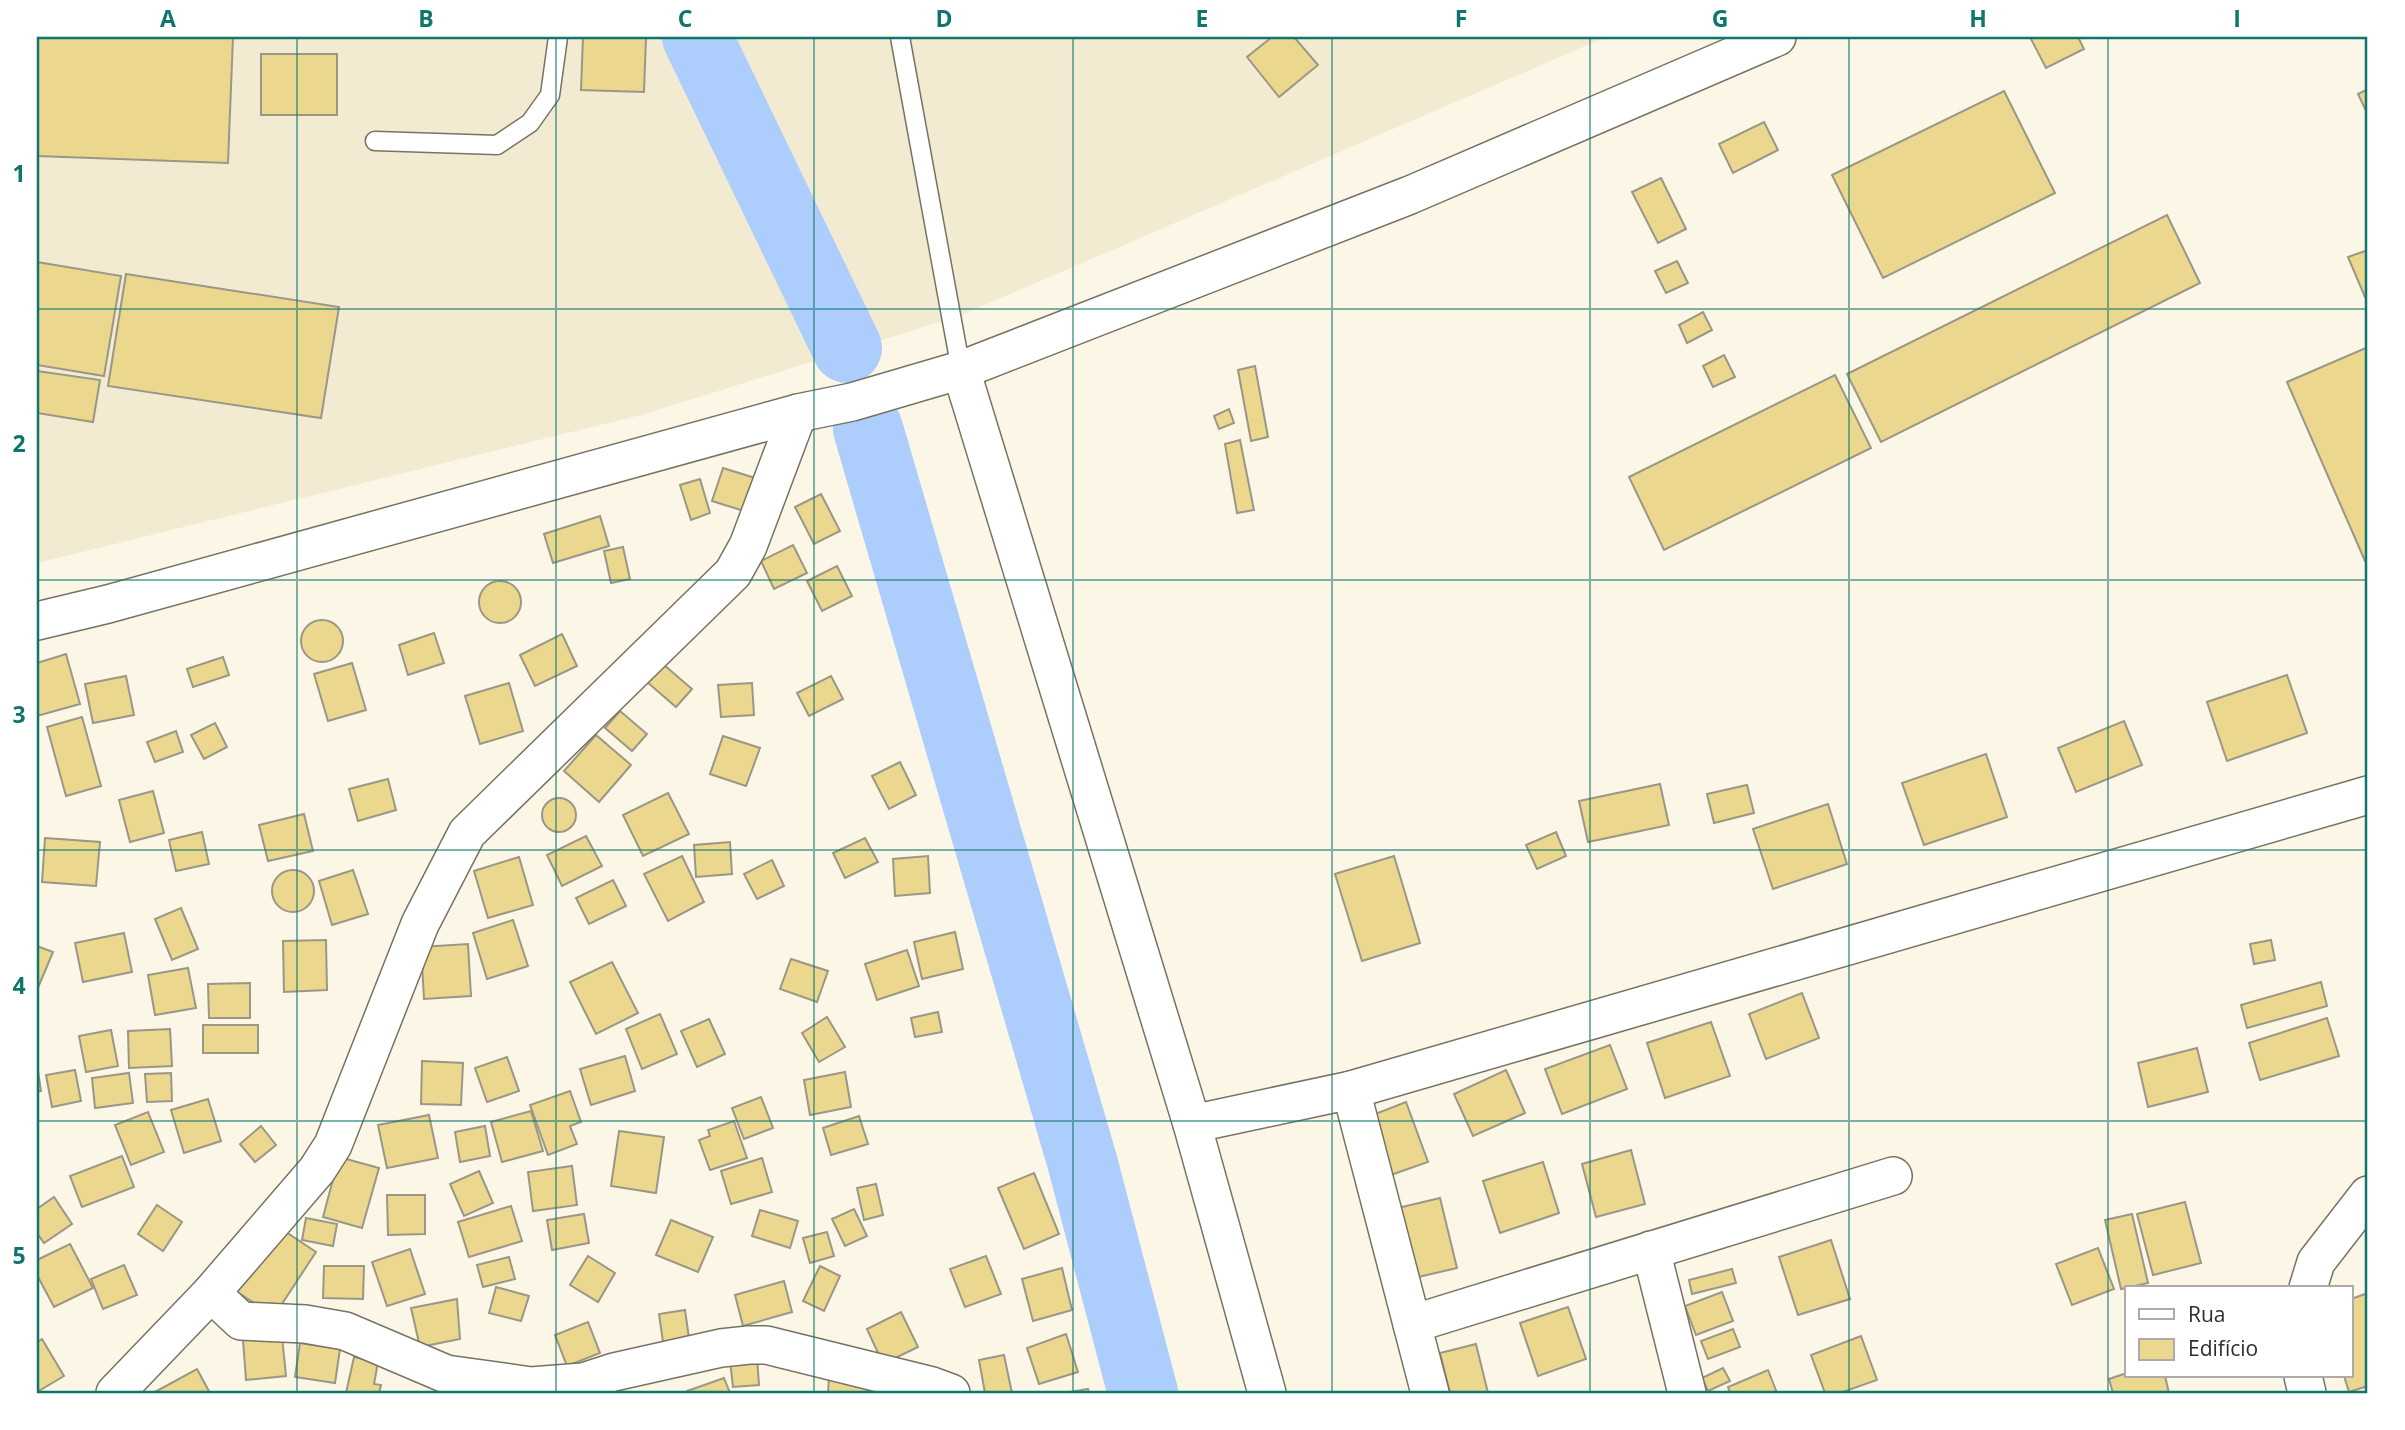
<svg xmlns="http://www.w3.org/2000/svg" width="2405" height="1430" viewBox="0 0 2405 1430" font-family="'Open Sans',sans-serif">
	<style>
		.built { fill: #f2ebd2 }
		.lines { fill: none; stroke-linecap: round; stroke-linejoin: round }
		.river { stroke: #adcefd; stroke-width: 70 }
		.building { fill: #ecd78e; stroke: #9b9786; stroke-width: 2 }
		.service-casing { stroke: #777363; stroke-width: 21 }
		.minor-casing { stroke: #777363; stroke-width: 40 }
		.service { stroke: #fff; stroke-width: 18 }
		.minor { stroke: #fff; stroke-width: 37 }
		.grid { fill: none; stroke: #0f766e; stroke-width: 2; stroke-opacity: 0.55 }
		.neatline { fill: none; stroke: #0f766e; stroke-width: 2.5 }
		.grid-label { font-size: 23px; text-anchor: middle; font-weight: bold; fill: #0f766e }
	</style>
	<rect width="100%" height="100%" fill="#fbf6e5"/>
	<path class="built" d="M37,37H1606L959,316L641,415L37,563Z"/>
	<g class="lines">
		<g class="river">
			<path d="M697,37L847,348"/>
			<path d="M868,429L1082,1161L1143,1393"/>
		</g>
	</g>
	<g class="building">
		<path d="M37,37H233L228,163L37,156Z"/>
		<path d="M583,37H646L644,92L581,90Z"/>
		<path d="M1272,37H1294L1318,65L1279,97L1247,57Z"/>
		<path d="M2030,37H2078L2084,49L2046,68Z"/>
		<rect x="261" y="54" width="76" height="61"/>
		<path d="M2368,89V115L2358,94Z"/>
		<path d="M2004,91L2055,193L1883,278L1832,175Z"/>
		<path d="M1764,122L1778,150L1733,173L1719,144Z"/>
		<path d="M1661,178L1686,229L1658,243L1632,192Z"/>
		<path d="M2167,215L2200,283L1881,442L1847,374Z"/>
		<path d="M2368,250V296L2365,297L2348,257Z"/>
		<path d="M1677,261L1688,283L1666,293L1655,271Z"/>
		<path d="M37,262L121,276L104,376L37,365Z"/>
		<path d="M126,274L339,307L321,418L108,386Z"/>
		<path d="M1703,312L1712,330L1687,343L1679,325Z"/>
		<path d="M2368,347V560L2365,561L2287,382Z"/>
		<path d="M1724,355L1735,377L1713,387L1703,366Z"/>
		<path d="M1255,366L1268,437L1251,441L1238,370Z"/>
		<path d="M37,371L100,380L93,422L37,413Z"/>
		<path d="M1835,375L1871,448L1664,550L1629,477Z"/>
		<path d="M1229,409L1234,423L1219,429L1214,416Z"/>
		<path d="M1240,440L1254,510L1237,513L1225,444Z"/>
		<path d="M723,468L755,478L744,511L712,501Z"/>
		<path d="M700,479L710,513L691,520L680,485Z"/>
		<path d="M821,494L840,531L814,544L795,507Z"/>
		<path d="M600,516L609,546L553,563L544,534Z"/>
		<path d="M793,545L807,573L774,589L761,561Z"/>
		<path d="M623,547L630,579L611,583L604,551Z"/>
		<path d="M837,566L852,596L822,611L807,581Z"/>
		<circle cx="500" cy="602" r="21"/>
		<circle cx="322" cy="641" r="21"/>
		<path d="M434,633L444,663L408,675L399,645Z"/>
		<path d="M562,634L577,666L535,686L520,655Z"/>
		<path d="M66,654L80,704L37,716V663Z"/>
		<path d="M223,657L229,675L193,687L187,669Z"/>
		<path d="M352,663L366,710L328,721L314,674Z"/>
		<path d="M663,664L692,689L676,707L647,682Z"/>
		<path d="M2287,675L2307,733L2227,761L2207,702Z"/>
		<path d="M126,676L134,715L93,723L85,684Z"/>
		<path d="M831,676L843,699L809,716L797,693Z"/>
		<path d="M509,683L523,731L480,744L465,696Z"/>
		<path d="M752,683L754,715L721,717L718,685Z"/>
		<path d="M620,711L647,734L632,751L605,728Z"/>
		<path d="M82,717L101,786L66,796L47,727Z"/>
		<path d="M2124,721L2142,765L2076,792L2058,748Z"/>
		<path d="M215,723L227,747L204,759L191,735Z"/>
		<path d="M176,731L183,752L155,762L147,742Z"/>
		<path d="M596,735L631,765L599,802L564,771Z"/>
		<path d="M723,736L760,748L746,786L710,774Z"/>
		<path d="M1986,754L2007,817L1924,845L1902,783Z"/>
		<path d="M900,762L916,795L889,809L872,776Z"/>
		<path d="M388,779L396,810L358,821L349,789Z"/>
		<path d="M1660,784L1669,825L1588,842L1579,801Z"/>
		<path d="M1747,785L1754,813L1714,823L1707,794Z"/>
		<path d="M153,791L164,833L130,842L119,800Z"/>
		<path d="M668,793L689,834L643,856L623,815Z"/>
		<circle cx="559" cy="815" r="17"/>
		<path d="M1828,804L1847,864L1773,889L1753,829Z"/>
		<path d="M304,814L313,851L268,861L259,825Z"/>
		<path d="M202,832L209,864L176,871L169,840Z"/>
		<path d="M1556,832L1566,856L1537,869L1526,845Z"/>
		<path d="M586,836L602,866L562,886L547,855Z"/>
		<path d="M45,838L100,842L96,886L42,882Z"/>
		<path d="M865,838L878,862L845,878L833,853Z"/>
		<path d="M730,842L732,874L696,877L694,845Z"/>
		<path d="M682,856L704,902L668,921L644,874Z"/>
		<path d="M928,856L930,893L895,896L893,859Z"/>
		<path d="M1394,856L1420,943L1362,961L1335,874Z"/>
		<path d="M519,857L533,905L488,918L474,871Z"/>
		<path d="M772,860L784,886L757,899L744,874Z"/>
		<path d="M353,870L368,914L332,925L319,881Z"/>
		<circle cx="293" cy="891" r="21"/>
		<path d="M613,880L626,906L589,924L576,898Z"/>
		<path d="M181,908L198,949L172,960L155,919Z"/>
		<path d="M513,920L528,966L487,979L473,933Z"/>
		<path d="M955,932L963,969L922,979L914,942Z"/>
		<path d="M124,933L132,972L83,982L75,943Z"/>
		<path d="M326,940L327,990L284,992L283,941Z"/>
		<path d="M2271,940L2275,960L2254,964L2250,944Z"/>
		<path d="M468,944L471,996L424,999L421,947Z"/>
		<path d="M37,946L53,952L37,990Z"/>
		<path d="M907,950L919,986L877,1000L865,964Z"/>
		<path d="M791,959L828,971L817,1002L780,989Z"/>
		<path d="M612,962L638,1013L596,1034L570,982Z"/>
		<path d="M188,968L196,1008L155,1015L148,975Z"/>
		<path d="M2321,982L2327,1006L2247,1028L2241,1005Z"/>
		<path d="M250,983V1018H209L208,984Z"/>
		<path d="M1802,993L1819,1038L1766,1059L1749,1014Z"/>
		<path d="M938,1012L942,1032L915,1037L911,1018Z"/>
		<path d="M660,1014L677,1054L642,1069L626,1029Z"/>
		<path d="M827,1017L845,1047L819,1062L802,1033Z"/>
		<path d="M2327,1018L2339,1056L2260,1080L2249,1043Z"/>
		<path d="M709,1019L725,1054L697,1067L681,1031Z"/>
		<path d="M1711,1022L1730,1076L1665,1098L1647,1043Z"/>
		<rect x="203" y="1025" width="55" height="28"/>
		<path d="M170,1029L172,1066L129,1068L128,1031Z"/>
		<path d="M111,1030L118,1066L86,1072L79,1036Z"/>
		<path d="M1610,1045L1627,1089L1562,1114L1545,1069Z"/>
		<path d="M2197,1048L2208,1092L2148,1107L2138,1063Z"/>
		<path d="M625,1056L635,1091L591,1105L580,1069Z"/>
		<path d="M507,1057L519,1091L487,1102L475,1068Z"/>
		<path d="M422,1061L463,1063L461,1105L421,1104Z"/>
		<path d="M37,1065L41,1091L37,1092Z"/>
		<path d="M75,1070L81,1101L52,1107L46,1075Z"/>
		<path d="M1506,1070L1525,1113L1473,1136L1454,1094Z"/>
		<path d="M845,1072L851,1107L810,1115L804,1080Z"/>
		<path d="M129,1073L133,1103L95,1108L92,1078Z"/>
		<path d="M171,1073L172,1101L147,1102L145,1074Z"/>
		<path d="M570,1091L581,1122L570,1126L577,1144L548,1155L530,1105Z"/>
		<path d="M761,1097L773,1128L744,1139L732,1108Z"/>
		<path d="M208,1099L221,1141L184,1153L171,1110Z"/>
		<path d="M1406,1102L1428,1162L1391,1175L1370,1116Z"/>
		<path d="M531,1111L543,1151L502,1162L491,1122Z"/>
		<path d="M148,1112L164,1152L131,1165L115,1125Z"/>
		<path d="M429,1115L438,1158L387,1168L378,1125Z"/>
		<path d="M859,1116L868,1144L831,1155L823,1128Z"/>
		<path d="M734,1121L747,1158L710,1170L699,1140L710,1136L708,1130Z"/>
		<path d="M261,1126L276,1145L255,1162L240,1144Z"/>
		<path d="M485,1126L490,1156L460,1162L455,1132Z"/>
		<path d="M619,1131L664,1137L656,1193L611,1186Z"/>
		<path d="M1631,1150L1645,1204L1596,1217L1582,1164Z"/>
		<path d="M122,1156L134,1187L82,1207L70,1176Z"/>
		<path d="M339,1157L379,1168L362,1228L323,1217Z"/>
		<path d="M762,1158L772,1192L731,1204L721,1171Z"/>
		<path d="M1543,1162L1559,1213L1500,1233L1483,1181Z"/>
		<path d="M572,1166L577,1205L533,1211L528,1172Z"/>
		<path d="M479,1171L493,1203L464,1216L450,1184Z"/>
		<path d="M1034,1173L1059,1234L1024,1249L998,1188Z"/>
		<path d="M876,1184L883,1215L864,1220L857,1188Z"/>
		<path d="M387,1195H425V1234L388,1235Z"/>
		<path d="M54,1197L72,1224L44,1243L37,1233V1209Z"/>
		<path d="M1440,1198L1457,1268L1414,1278L1398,1208Z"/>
		<path d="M2185,1202L2201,1263L2153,1275L2137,1214Z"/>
		<path d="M157,1205L182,1222L163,1251L138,1234Z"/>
		<path d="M511,1206L522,1241L469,1257L458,1222Z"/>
		<path d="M854,1209L867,1236L845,1246L832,1219Z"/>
		<path d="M760,1210L798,1221L790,1248L752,1236Z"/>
		<path d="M584,1214L589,1243L552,1250L547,1220Z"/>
		<path d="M2132,1214L2148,1283L2121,1289L2105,1220Z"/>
		<path d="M306,1218L337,1224L333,1246L302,1240Z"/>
		<path d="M671,1220L713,1237L698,1272L656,1255Z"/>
		<path d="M274,1224L316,1252L274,1316L231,1288Z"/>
		<path d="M827,1232L834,1256L810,1263L803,1238Z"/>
		<path d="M1831,1240L1850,1299L1798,1315L1779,1257Z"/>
		<path d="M70,1244L93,1288L54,1307L37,1275V1260Z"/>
		<path d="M2098,1248L2114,1289L2072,1305L2056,1264Z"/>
		<path d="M410,1249L425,1294L387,1306L372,1262Z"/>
		<path d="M588,1256L615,1273L598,1302L570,1285Z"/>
		<path d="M986,1256L1001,1294L965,1307L950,1269Z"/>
		<path d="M509,1257L515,1279L483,1287L477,1265Z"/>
		<path d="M124,1265L137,1295L103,1309L91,1279Z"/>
		<path d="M324,1266H364L363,1299L323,1298Z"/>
		<path d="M820,1266L840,1276L824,1311L803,1301Z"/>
		<path d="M1062,1268L1072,1310L1033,1321L1022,1279Z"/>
		<path d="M1732,1269L1736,1283L1692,1294L1689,1280Z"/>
		<path d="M784,1281L792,1312L743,1326L735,1295Z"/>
		<path d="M496,1287L529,1296L521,1321L489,1313Z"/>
		<path d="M1722,1292L1733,1321L1696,1335L1685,1306Z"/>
		<path d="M2368,1293V1386L2349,1392L2344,1376H2351V1299Z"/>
		<path d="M457,1299L460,1339L420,1347L411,1308Z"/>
		<path d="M1568,1307L1586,1359L1538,1376L1520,1323Z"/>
		<path d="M685,1310L689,1338L663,1342L659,1314Z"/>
		<path d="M901,1312L918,1347L883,1364L867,1329Z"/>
		<path d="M588,1322L600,1353L567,1366L555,1335Z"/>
		<path d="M1733,1329L1740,1347L1708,1359L1701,1341Z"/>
		<path d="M1066,1334L1078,1372L1039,1384L1027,1348Z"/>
		<path d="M282,1336L286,1376L246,1380L243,1340Z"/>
		<path d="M1861,1336L1877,1380L1840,1393H1825L1811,1355Z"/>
		<path d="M42,1339L64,1376L37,1392V1342Z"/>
		<path d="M300,1343L340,1349L335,1383L295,1377Z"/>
		<path d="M1476,1344L1488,1393H1450L1440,1353Z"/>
		<path d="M1004,1355L1012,1393H985L979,1360Z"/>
		<path d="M354,1357L378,1362L374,1384L381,1385L379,1393H346Z"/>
		<path d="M757,1357L759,1385L733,1387L730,1360Z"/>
		<path d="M1723,1368L1730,1381L1708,1391L1702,1378Z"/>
		<path d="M197,1369L210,1393H153Z"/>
		<path d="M1768,1370L1777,1393H1730L1728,1387Z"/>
		<path d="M2127,1373V1376H2165L2169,1393H2113L2109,1379Z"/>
		<path d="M829,1376L868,1379L867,1393H828Z"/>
		<path d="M724,1378L730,1393H687V1391Z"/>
		<path d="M1088,1389L1089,1393H1064Z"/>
	</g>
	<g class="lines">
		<g class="service-casing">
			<g id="service">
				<path d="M900,37L961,370"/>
				<path d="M375,141L497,145L530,123L550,95L558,37"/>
			</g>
		</g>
		<g class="minor-casing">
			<g id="minor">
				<path d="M961,370L1192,1124L1267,1393"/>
				<path d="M37,621L108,604L798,413L852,402L961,370L1410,195L1777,37"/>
				<path d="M1351,1090L1430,1393"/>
				<path d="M1192,1124L1351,1090L2368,795"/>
				<path d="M1651,1250L1687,1393"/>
				<path d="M2308,1288L2316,1262L2368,1195"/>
				<path d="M211,1293L241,1321L305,1324L345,1331L446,1374L531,1386L583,1382L614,1372L721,1348L749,1345H766L932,1386L951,1393"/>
				<path d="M1412,1324L1893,1176"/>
				<path d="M2303,1376L2307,1393"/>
				<path d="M115,1393L211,1293L317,1170L333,1145L420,924L467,833L733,573L748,546L798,413"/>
			</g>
		</g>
		<use href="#service" class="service"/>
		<use href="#minor" class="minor"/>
	</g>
	<path class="grid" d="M297,37V1393M556,37V1393M814,37V1393M1073,37V1393M1332,37V1393M1590,37V1393M1849,37V1393M2108,37V1393M37,309H2368M37,580H2368M37,850H2368M37,1121H2368"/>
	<rect width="2405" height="1430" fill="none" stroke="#ffffff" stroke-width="77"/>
	<rect x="2125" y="1286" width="228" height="91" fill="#ffffff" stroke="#acaba9" stroke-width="2"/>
	<rect x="2139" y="1309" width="35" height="10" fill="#ffffff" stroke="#acaba9" stroke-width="2"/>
	<text x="2188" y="1322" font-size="21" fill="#302e27">Rua</text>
	<rect x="2139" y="1339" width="35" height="21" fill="#ecd78e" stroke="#acaba9" stroke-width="2"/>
	<text x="2188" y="1356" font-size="21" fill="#302e27">Edifício</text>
	<rect x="38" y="38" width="2328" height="1354" class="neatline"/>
	<g class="grid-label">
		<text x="168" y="27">A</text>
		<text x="426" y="27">B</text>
		<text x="685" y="27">C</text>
		<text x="944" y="27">D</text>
		<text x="1202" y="27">E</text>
		<text x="1461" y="27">F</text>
		<text x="1720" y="27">G</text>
		<text x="1978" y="27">H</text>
		<text x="2237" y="27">I</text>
		<text x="19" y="182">1</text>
		<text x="19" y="452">2</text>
		<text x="19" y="723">3</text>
		<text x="19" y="994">4</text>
		<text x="19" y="1264">5</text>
	</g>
</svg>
